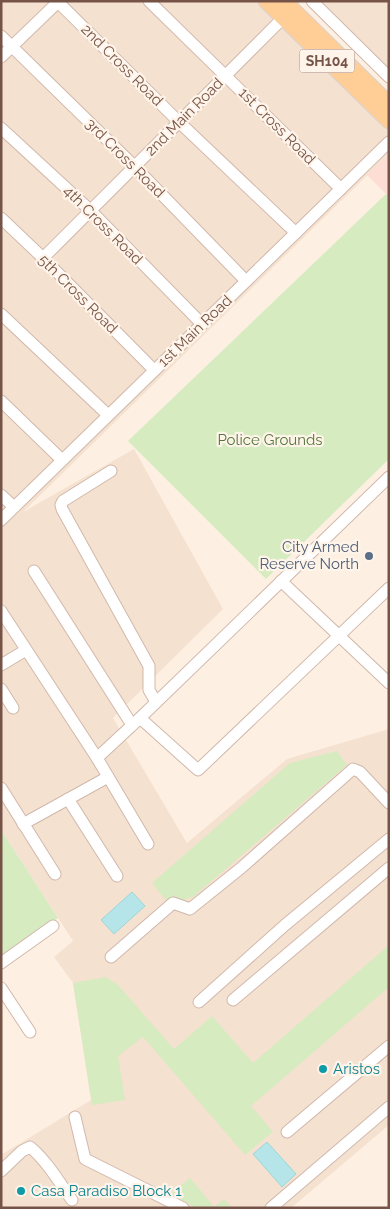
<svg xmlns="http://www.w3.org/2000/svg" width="390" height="1209" viewBox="0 0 390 1209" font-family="Raleway,sans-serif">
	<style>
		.residential { fill: #f5e1d0 }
		.commercial { fill: #feddd5 }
		.green { fill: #d6ebc0 }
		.water { fill: #b5e5e8; stroke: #9bd7da }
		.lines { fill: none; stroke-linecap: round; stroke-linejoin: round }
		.minor-casing { stroke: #d1b8ab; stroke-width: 13 }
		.major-casing { stroke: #dbd2cf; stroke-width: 17 }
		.minor { stroke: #fff; stroke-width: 11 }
		.major { stroke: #ffce97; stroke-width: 15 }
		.service-dot { fill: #5c6f8a; stroke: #fff4e9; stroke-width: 2 }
		.culture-dot { fill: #0f9aa8; stroke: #fff4e9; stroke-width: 2 }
		.labels { text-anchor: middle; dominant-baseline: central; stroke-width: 4.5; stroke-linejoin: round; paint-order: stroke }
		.shield { fill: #fff4e9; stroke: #9f8378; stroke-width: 1 }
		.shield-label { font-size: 14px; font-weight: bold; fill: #765347 }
		.street-label { font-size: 15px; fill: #765347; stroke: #fff4e9 }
		.park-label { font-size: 15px; fill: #53773c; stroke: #fff4e9 }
		.service-label { font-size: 15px; fill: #4e5e75; stroke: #fff4e9; text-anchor: end }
		.culture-label { font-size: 15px; fill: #0d838f; stroke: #fff4e9; text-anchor: start }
	</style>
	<rect width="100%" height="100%" fill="#fdf0e2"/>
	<g class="residential">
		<path d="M1,1H256L389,131V154L23,512L134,449L223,609L113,718L187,843L287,759L389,729V1125L291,1208H1V1155L91,1100L73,983L54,957L73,941L1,830Z"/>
		<path d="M313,1H389V76Z"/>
	</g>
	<path class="commercial" d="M389,154V195L388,196L367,175Z"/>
	<g class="green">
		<path d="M386,194L389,196V459L266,579L128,441Z"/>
		<path d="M337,751L347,765L193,897L187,898L173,909L152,883L290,763Z"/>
		<path d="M1,830L58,918L1,957Z"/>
		<path d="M389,945V987L251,1106L273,1132L245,1155L143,1037L118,1056L125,1100L92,1105L73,983L106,977L117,984L174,1049L212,1016L253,1063Z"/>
		<path d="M190,1178L214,1207L224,1199L232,1208H196L171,1194Z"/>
	</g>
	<g class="water">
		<path d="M132,892L145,906L114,934L101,920Z"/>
		<path d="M267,1142L296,1174L282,1187L253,1154Z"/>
	</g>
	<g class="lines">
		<g class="minor-casing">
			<g id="minor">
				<path d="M57,1L179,122L296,233"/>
				<path d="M149,1L341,189"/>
				<path d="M312,1L389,77"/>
				<path d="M1,36L134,166L246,281"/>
				<path d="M1,57L59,1"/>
				<path d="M1,128L90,210L202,324"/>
				<path d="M1,218L43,258L154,370"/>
				<path d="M43,258L283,18"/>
				<path d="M1,314L108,415"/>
				<path d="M1,401L62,460"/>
				<path d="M111,471L63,501L61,505L62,509L149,666V690L156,702"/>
				<path d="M1,495L14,507"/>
				<path d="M1,520L389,142"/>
				<path d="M34,571L132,725"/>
				<path d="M281,581L389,683"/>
				<path d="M1,611L97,758L148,844"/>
				<path d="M1,665L26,650"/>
				<path d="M1,689L13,708"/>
				<path d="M140,718L198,770L389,588"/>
				<path d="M97,758L140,718L389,477"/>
				<path d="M1,788L55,874"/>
				<path d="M68,799L117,876"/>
				<path d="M23,824L108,777"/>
				<path d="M111,957L173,903L190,909L241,868L353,769L360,772L389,803"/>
				<path d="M1,963L53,926"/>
				<path d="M1,988L30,1032"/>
				<path d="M233,1000L389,868"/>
				<path d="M199,1002L285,925L389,839"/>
				<path d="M75,1117L85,1159L183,1208"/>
				<path d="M287,1132L389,1046"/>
				<path d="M1,1171L22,1151L30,1147C47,1161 59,1182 72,1200"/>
				<path d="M271,1208L389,1107"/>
			</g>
		</g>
		<g class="major-casing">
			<g id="major">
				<path d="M266,1L389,121"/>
				<path d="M284,1L389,104"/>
			</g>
		</g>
		<use href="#minor" class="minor"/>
		<use href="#major" class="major"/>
	</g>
	<circle class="service-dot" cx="369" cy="556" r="5"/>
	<g class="culture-dot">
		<circle cx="323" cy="1069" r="5"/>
		<circle cx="21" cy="1191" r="5"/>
	</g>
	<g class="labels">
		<rect class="shield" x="299.5" y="49.5" width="55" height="23" rx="4"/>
		<g class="shield-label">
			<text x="327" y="61">SH104</text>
		</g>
		<g class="street-label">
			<text transform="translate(122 65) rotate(45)">2nd Cross Road</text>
			<text transform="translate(184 117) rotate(-45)">2nd Main Road</text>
			<text transform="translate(277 126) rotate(45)">1st Cross Road</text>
			<text transform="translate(125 158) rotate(45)">3rd Cross Road</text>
			<text transform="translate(103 225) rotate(45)">4th Cross Road</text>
			<text transform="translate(78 294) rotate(45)">5th Cross Road</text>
			<text transform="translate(195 331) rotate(-44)">1st Main Road</text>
		</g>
		<g class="park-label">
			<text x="270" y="440">Police Grounds</text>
		</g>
		<g class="service-label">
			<text x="359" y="547">City Armed<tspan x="359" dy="17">Reserve North</tspan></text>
		</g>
		<g class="culture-label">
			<text x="333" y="1069">Aristos</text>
			<text x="31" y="1191">Casa Paradiso Block 1</text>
		</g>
	</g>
	<rect width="390" height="1209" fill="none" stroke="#765347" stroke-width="5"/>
</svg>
